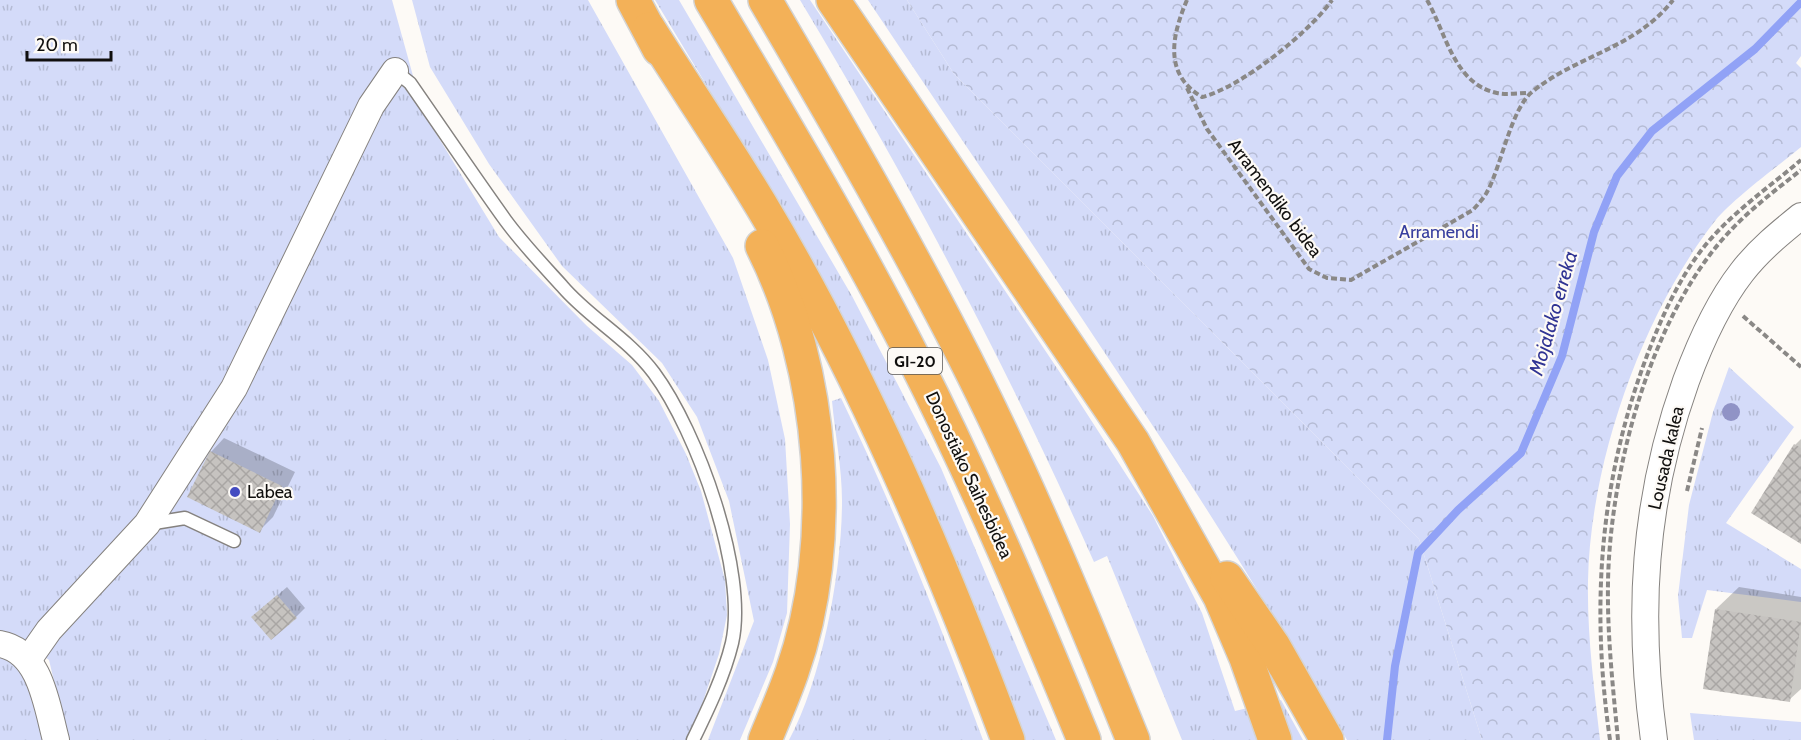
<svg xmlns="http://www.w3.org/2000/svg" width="1801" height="740" viewBox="0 0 1801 740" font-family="Cabin,sans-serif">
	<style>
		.grass { fill: url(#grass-tufts) }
		.park { fill: url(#park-crowns) }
		.shadow { fill: #0003 }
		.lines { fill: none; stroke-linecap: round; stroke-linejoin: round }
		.stream { stroke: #91a2f6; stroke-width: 8 }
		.building { fill: url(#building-cross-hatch) }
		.lane-casing { stroke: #85827f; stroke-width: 15 }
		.street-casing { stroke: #85827f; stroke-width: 28 }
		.highway-casing { stroke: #d4d4d4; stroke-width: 36 }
		.path { stroke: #8a8886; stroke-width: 4; stroke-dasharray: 6 3; stroke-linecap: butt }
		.lane { stroke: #fff; stroke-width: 12 }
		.street { stroke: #fff; stroke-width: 26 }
		.highway { stroke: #f3b158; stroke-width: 33 }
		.tree { fill: #9093c6 }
		.poi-dot { fill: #444cc1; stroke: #fdfaf6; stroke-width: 2 }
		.labels { text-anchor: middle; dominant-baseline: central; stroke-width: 4.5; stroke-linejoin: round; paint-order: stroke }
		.shield { fill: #fdfaf6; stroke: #575654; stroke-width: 1.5 }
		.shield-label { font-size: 16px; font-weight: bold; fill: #100f0e }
		.street-label { font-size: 18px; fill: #100f0e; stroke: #fdfaf6 }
		.park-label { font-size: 18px; fill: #373e9e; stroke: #fdfaf6 }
		.poi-label { font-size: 18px; fill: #100f0e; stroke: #fdfaf6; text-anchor: start }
		.water-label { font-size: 20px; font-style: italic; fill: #303494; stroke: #fdfaf6 }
	</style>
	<defs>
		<pattern id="grass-tufts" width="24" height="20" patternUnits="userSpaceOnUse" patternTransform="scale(1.5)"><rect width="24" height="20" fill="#d4dbf9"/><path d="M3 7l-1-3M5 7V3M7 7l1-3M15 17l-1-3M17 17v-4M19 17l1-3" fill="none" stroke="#b5bbd4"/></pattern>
		<pattern id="park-crowns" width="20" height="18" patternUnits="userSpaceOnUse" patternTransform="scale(1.5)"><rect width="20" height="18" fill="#d4dbf9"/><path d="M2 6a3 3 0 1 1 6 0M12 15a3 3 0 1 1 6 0" fill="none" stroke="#b5bbd4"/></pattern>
		<pattern id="building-cross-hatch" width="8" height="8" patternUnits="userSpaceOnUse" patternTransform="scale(1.5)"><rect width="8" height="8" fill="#c6c3c0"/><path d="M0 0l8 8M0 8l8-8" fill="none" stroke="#a9a6a4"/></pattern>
	</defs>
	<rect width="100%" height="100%" fill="#fdfaf6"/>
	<g class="grass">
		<path d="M0,0H392L423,112L499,237L587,326L632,365L659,401L686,454L701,491L725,580L727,615L719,654L690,740H68L49,660L16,636L0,634Z"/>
		<path d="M412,0H588L733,258L768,360L785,439L790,524L787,613L773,662L740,740H708L754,621L729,501L697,417L662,363L562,266L489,164L430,67Z"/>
		<path d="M655,0H679L852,296L941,468L1056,740H1022L748,154Z"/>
		<path d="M800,0H810L1069,386L1153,516L1202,613L1235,711L1281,700L1303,740H1182L1107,556L1094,562C1008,368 909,181 800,0Z"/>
		<path d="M868,0H907L954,74L1419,539L1482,740H1347C1200,485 1031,244 868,0Z"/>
		<path d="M1729,367L1794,427L1726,523L1801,569V602L1707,590L1692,638H1682L1678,596L1689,505L1713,412Z"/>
		<path d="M841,398C895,510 940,624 983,740H789C822,679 842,571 842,501C842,468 835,434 832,401Z"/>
		<path d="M0,655C36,668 37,707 46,740H0Z"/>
		<path d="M1690,713L1801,722V740H1694Z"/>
	</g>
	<path class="park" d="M907,0H1801V56L1796,63L1801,68V147C1777,167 1734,198 1715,221C1642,314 1590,463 1588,581C1587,634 1594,687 1600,740H1482L1419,539L954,74Z"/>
	<g class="shadow">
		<path d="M224,438L295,472L273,517L259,531L211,452Z"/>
		<path d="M1801,439V542L1795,445Z"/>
		<path d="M287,587L305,608L296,617L263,608Z"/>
		<path d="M1739,587L1801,597V689L1789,700L1716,609Z"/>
	</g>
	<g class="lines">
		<path class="stream" d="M1387,740L1395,666L1418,553L1458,510L1521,453L1562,356L1594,232L1617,176L1652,131L1755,49L1801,2"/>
	</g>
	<g class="building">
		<path d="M1794,444L1801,448V544L1751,513Z"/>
		<path d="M210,451L282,486L260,533L187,497Z"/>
		<path d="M277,595L297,618L271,640L251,617Z"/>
		<path d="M1715,609L1801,622L1790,702L1703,689Z"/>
	</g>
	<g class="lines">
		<g class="lane-casing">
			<g id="lane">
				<path d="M395,71L410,83C442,129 473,175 506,221C523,244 543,265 562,286C589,318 628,338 654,373C697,431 748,572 732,643C724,676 708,709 693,740"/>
				<path d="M148,524L185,518L234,541"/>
			</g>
		</g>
		<g class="street-casing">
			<g id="street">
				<path d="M0,644C41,651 47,707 56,740"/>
				<path d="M28,660L49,630L147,524L234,388L371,106L395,71"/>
				<path d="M1654,740C1637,615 1643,501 1686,381C1700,343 1717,304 1742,272C1759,250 1780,233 1801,216"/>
			</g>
		</g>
		<g class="highway-casing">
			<g id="highway">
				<path d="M633,0L659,49"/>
				<path d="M711,0C781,118 852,237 914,359C977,483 1031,611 1084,740"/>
				<path d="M765,0C830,111 895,223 954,337C1022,468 1078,604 1133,740"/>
				<path d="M833,0L1133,442L1220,597L1246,658L1275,740"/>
				<path d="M649,29C686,88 725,145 761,205C861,372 940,558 1008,740"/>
				<path d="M762,246C824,369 838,542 792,672C784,695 774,718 765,740"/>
				<path d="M1227,578L1273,645L1327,740"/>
			</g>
		</g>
		<g class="path">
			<path d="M1187,0C1172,35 1163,74 1202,97C1240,88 1310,32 1332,0"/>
			<path d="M1427,0C1446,33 1454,84 1497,93C1507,95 1519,93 1529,93"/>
			<path d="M1187,88L1207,129L1309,269L1327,278L1351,280L1473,210C1478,204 1484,198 1487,192C1501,167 1511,109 1532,92C1577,55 1635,49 1673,0"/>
			<path d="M1743,316L1801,367"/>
			<path d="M1687,491L1702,428"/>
			<path d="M1610,740C1591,608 1599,486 1645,361C1659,323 1676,284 1700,252C1727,216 1767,189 1801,160"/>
			<path d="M1618,740C1613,688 1607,634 1608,582C1610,469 1652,311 1732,229C1753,207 1777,189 1801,170"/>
		</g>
		<use href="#lane" class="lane"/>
		<use href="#street" class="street"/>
		<use href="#highway" class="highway"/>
	</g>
	<circle class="tree" cx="1731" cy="412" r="9"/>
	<circle class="poi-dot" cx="235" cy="492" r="6"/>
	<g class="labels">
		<rect class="shield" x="888" y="348" width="54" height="26" rx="4.5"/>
		<g class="shield-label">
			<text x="915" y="361">GI-20</text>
		</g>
		<g class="street-label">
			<text transform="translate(1275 198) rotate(53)">Arramendiko bidea</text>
			<text transform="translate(1666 458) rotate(-77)">Lousada kalea</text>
			<text transform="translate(969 475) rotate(65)">Donostiako Saihesbidea</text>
		</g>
		<g class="park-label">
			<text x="1439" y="232">Arramendi</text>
		</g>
		<g class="poi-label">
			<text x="247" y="492">Labea</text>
		</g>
		<g class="water-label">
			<text transform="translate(1553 313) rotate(-74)">Mojalako erreka</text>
		</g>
	</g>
	<path d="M27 51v9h84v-9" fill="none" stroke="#100f0e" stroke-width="3"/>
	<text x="36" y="51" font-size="18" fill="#100f0e" stroke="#fdfaf6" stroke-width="4.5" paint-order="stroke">20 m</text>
</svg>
